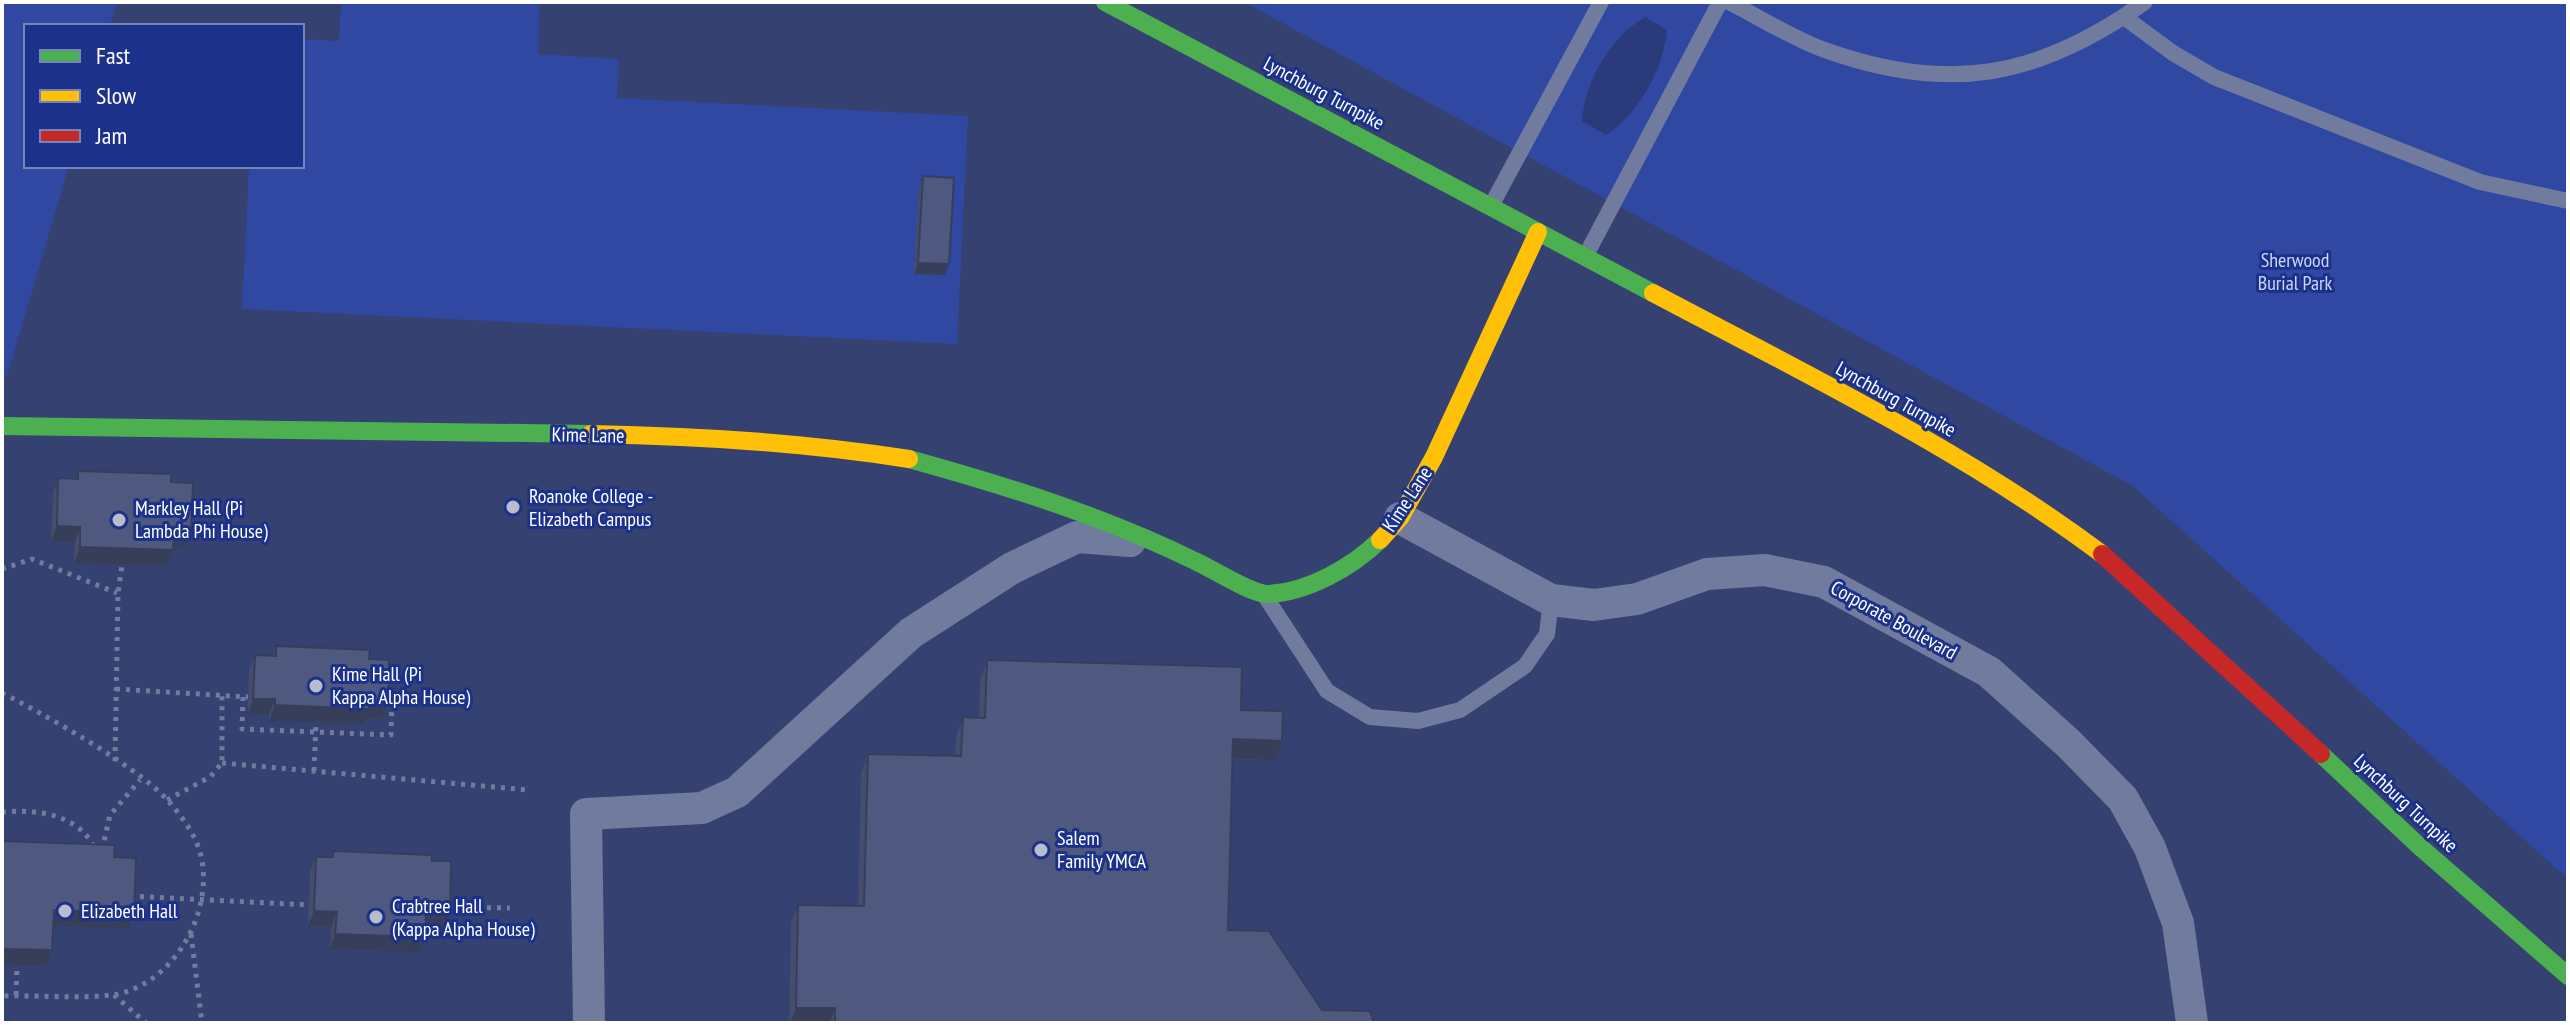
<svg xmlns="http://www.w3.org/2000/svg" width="2570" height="1025" viewBox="0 0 2570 1025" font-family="'PT Sans Narrow',sans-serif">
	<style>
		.green { fill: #3048a1 }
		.water { fill: #2a3a7a }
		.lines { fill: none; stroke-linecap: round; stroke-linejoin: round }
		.path { stroke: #717b9e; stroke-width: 5; stroke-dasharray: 4 6; stroke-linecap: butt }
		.lane { stroke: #717b9e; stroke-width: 16 }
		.street { stroke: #717b9e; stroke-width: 32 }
		.fast { stroke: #4caf50; stroke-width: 18 }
		.slow { stroke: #ffc107; stroke-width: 18 }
		.jam { stroke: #c62828; stroke-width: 18 }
		.wall { fill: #444d6e }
		.shaded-wall { fill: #373e5a }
		.building { fill: #4f5980; stroke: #373e5a; stroke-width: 2 }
		.poi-dot { fill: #b8bccd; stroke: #1c328a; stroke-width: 3 }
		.labels { text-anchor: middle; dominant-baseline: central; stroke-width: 6; stroke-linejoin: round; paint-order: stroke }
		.street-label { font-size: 20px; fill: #fff; stroke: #1c328a }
		.park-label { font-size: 20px; fill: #ccd6f9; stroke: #1c328a }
		.poi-label { font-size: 20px; fill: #fff; stroke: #1c328a; text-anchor: start }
	</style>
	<rect width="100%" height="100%" fill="#354171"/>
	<g class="green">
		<path d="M2,2H117L110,26H26V166H69L7,376L2,374Z"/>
		<path d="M341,2H540L538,54L619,59L617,98L968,116L957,344L242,309L249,166H302V39L339,41Z"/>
		<path d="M1244,2H2568V879L2133,486Z"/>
	</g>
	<path class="water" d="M1645,17L1667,30C1663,71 1639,112 1606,135L1582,121C1585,80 1610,38 1645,17Z"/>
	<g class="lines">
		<g class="path">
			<path d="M2,569L32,559L117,593"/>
			<path d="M116,689L248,697"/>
			<path d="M2,693C44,714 142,769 170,803C184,819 199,840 202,861C212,918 170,987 112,995C77,999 38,995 2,996"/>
			<path d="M243,697L242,729L391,735L392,699H383"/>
			<path d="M115,761L118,593L122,565"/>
			<path d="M222,763L528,790"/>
			<path d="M314,771L316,723"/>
			<path d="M167,800L210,777L222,763V696"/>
			<path d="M2,812C37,809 79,814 95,849"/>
			<path d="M102,850L110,815L140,780"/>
			<path d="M130,896L309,905"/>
			<path d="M447,907L510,908"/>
			<path d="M191,934L202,1023"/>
			<path d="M16,995L17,965"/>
			<path d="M114,995L146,1023"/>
		</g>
		<g class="lane">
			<path d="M1729,2C1759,17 1790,37 1822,49C1948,95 2038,78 2145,2"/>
			<path d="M2124,17L2173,53L2214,77L2480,182L2568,201"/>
			<path d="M1491,206L1601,2"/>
			<path d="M1586,255L1720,2"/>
			<path d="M1265,596L1327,691L1370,717L1418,721L1460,710L1525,666L1547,634L1551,600"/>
		</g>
		<g class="street">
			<path d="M1400,518L1551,600L1594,605L1637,599L1707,574L1765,570L1824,582L1989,672L2068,743L2123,799L2150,848L2178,923L2192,1023"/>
			<path d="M589,1023L586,814L702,808L737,792L911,633L1012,568L1077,537L1130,541"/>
		</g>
		<g class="fast">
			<path d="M1105,2L1653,293"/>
			<path d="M2,426L591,434"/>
			<path d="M909,459C1007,486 1103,516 1195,561C1211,568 1251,594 1267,594C1307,593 1352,567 1380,540"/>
			<path d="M2321,754L2419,846L2568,976"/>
		</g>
		<g class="slow">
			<path d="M1653,293C1806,374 1963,450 2102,554"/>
			<path d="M591,434C698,436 803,442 909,459"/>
			<path d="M1380,540L1400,518L1434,457L1538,232"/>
		</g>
		<path class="jam" d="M2102,554L2321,754"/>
	</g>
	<g class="wall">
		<path d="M923,176L949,264L945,275L914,274L919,187Z"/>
		<path d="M78,471L171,482L191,531L186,547L173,546L167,566L74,563L75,542H51L53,493L58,478L76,479Z"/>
		<path d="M276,646L369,659L382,719L365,718L363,724L269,721V715L248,714L249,670L255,655H273Z"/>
		<path d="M987,660L1241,710L1282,741L1275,760L1233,759L1228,930L1322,1010L1374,1023H789L791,924L798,905L858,906L861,773L868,754L955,756L956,737L963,717H979L980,680Z"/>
		<path d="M333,851L432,861L444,930H425L419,952L330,949L331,927L308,926L310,872L316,857H331Z"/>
	</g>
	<g class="shaded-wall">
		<path d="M918,263L949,264L945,275L914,274Z"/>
		<path d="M57,526L80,527L75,542H51Z"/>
		<path d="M174,530L191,531L186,547L168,546Z"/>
		<path d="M80,547L173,550L167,566L74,563Z"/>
		<path d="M253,699H275L269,715L248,714Z"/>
		<path d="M369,703H388L382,719L365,718L363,724L269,721L275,705Z"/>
		<path d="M1233,739L1282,741L1275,760L1226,758Z"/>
		<path d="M54,910L134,913L128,928L48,926Z"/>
		<path d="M314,911L337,912L331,927L308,926Z"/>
		<path d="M426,914L450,915L444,930H420Z"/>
		<path d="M335,934L425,937L419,952L330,949Z"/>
		<path d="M2,949L52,950L46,966L2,965Z"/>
		<path d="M796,1008H835L830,1023H790Z"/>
	</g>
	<g class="building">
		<path d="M923,176L954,178L949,264L918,263Z"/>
		<path d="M78,471L171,474V482L193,483L191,531L174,530L173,550L80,547V527L57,526L58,478L78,479Z"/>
		<path d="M276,646L370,650L369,659L389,660L388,703H369V709L275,705V699H253L255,655L276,656Z"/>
		<path d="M987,660L1242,667L1241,710L1283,711L1282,741L1233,739L1228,930L1269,931L1322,1010L1370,1011L1374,1023H835V1008H796L798,905L864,906L868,754L961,756L963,717L985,718Z"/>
		<path d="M2,841L115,845L114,857L136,858L134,913L54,910L52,950L2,949Z"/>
		<path d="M333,851L432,855V861H451L450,915L426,914L425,937L335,934L337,912L314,911L316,857H333Z"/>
	</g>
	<g class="poi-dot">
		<circle cx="513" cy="507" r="8"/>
		<circle cx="119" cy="520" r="8"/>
		<circle cx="316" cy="686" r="8"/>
		<circle cx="1041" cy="850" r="8"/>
		<circle cx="65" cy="911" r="8"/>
		<circle cx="376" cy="917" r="8"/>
	</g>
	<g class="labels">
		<g class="street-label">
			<text transform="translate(1324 93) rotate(28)">Lynchburg Turnpike</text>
			<text transform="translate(1896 399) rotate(29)">Lynchburg Turnpike</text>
			<text transform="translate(588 435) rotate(1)">Kime Lane</text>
			<text transform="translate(1407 499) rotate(-57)">Kime Lane</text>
			<text transform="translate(1894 620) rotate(29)">Corporate Boulevard</text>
			<text transform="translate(2406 803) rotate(43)">Lynchburg Turnpike</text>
		</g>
		<g class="park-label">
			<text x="2295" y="260">Sherwood<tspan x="2295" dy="23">Burial Park</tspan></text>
		</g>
		<g class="poi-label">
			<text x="529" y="496">Roanoke College -<tspan x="529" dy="23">Elizabeth Campus</tspan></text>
			<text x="135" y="508">Markley Hall (Pi<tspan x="135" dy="23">Lambda Phi House)</tspan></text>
			<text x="332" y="674">Kime Hall (Pi<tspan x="332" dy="23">Kappa Alpha House)</tspan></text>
			<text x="1057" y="838">Salem<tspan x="1057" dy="23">Family YMCA</tspan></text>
			<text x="392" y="906">Crabtree Hall<tspan x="392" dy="23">(Kappa Alpha House)</tspan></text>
			<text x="81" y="911">Elizabeth Hall</text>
		</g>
	</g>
	<rect width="2570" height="1025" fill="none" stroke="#ffffff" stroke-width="8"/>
	<rect x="24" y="24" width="280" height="144" fill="#1c328a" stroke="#7784b9" stroke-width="2"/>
	<rect x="40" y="50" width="40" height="12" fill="#4caf50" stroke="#7784b9" stroke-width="2"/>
	<text x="96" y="64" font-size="24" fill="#ffffff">Fast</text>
	<rect x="40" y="90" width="40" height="12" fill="#ffc107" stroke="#7784b9" stroke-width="2"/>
	<text x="96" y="104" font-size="24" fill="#ffffff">Slow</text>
	<rect x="40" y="130" width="40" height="12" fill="#c62828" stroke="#7784b9" stroke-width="2"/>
	<text x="96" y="144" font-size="24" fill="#ffffff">Jam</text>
</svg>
